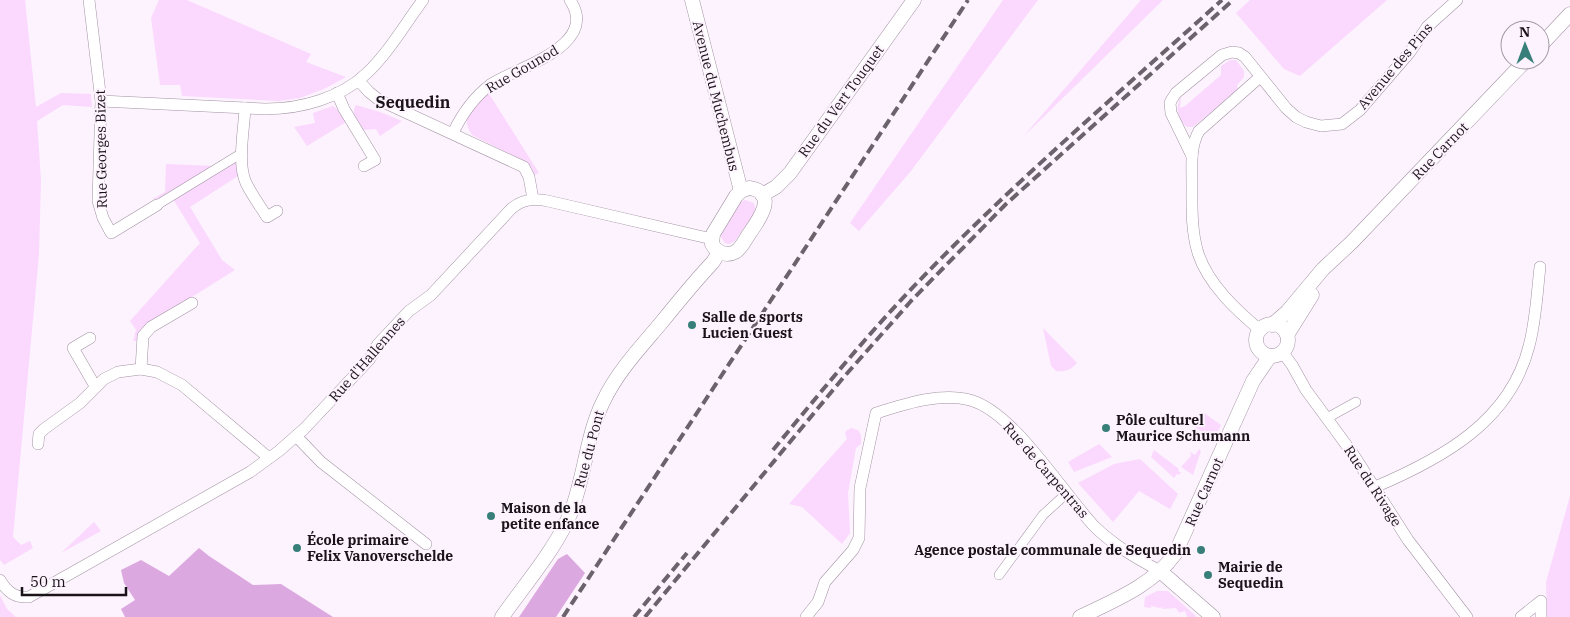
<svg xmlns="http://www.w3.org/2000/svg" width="1570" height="617" viewBox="0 0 1570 617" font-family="'IBM Plex Serif',serif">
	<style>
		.green { fill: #fbd8fd }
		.forest { fill: #dca8e0 }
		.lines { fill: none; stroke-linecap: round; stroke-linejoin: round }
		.pedestrian-casing { stroke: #a192a2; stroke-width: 10 }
		.minor-casing { stroke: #a192a2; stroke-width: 12 }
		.tertiary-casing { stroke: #a192a2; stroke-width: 15 }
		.pedestrian { stroke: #fff; stroke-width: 9 }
		.minor { stroke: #fff; stroke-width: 11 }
		.tertiary { stroke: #fff; stroke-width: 14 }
		.rail { stroke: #6a636b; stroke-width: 4; stroke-dasharray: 10 5; stroke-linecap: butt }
		.poi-dot { fill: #387f7a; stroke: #fdf3fe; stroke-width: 2 }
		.labels { text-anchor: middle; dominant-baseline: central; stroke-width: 4; stroke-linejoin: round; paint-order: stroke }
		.street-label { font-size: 14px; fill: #1a141a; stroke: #fdf3fe }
		.poi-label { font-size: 14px; font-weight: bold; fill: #1a141a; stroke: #fdf3fe; text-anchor: start }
		.quarter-label { font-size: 16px; font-weight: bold; fill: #1a141a; stroke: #fdf3fe }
	</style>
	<rect width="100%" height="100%" fill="#fdf3fe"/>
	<g class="green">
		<path d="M0,0H25L36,107L61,93L91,94L92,107L63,105L37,121L41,180L39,254L13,537L21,545L30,541L33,548L4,565L0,560Z"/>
		<path d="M159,0H187L311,54L306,62L346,77L326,88L300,98L279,101L182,96L180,85H160L151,18Z"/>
		<path d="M1003,0H1038L911,171L859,231L850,223Z"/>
		<path d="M1141,0H1163L1023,137Z"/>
		<path d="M1250,0H1387L1300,76L1284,69L1236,13Z"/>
		<path d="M1230,60H1236L1244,71V77L1237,85L1238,90L1193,127H1187C1177,120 1175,107 1181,96L1180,108L1185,106L1221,75V66Z"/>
		<path d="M488,92L539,173L534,175L532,168L525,162L472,135C458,115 475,106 488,92Z"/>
		<path d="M356,105L380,112L402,121L380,136L376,129L363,130C358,122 350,114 356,105Z"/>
		<path d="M333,106L337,109L346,122L307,146L294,127L315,123L313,113Z"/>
		<path d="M233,161L236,162L238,176L190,207L222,260L235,270L152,322L139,333L136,341H133L136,330L130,321L200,243L173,199Z"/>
		<path d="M166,164L216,166L160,202L153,199L165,192Z"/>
		<path d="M745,200L754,203L756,211L735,241L729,244L725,243L721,237L722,231L741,202Z"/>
		<path d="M1043,328L1077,363C1071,370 1065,372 1056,371L1051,366Z"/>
		<path d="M1203,412L1221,425L1215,438L1207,435L1193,426Z"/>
		<path d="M851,428L858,430L861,435V444L856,448L848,493L850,533L842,544L802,507L789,504L847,439L845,432Z"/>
		<path d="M1099,444L1112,457L1074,472L1068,462Z"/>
		<path d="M1199,449L1201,451L1193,475L1181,467L1191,456L1190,452L1195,455Z"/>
		<path d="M1154,450L1179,469L1178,471L1181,472L1179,475L1177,474L1174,478L1151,457Z"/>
		<path d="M1140,459L1178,494L1170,509L1139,491L1113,522L1078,483L1114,464Z"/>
		<path d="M1570,496V617H1547L1546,582Z"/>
		<path d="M94,522L101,531L61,553Z"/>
		<path d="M1157,591H1168L1197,617H1187L1185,611L1179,613L1176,608L1162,609V607L1160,608L1151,606V608L1144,607L1145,597Z"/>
		<path d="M0,595L7,609L16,617H0Z"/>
	</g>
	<g class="forest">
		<path d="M199,548L209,556L253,585L281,584L333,617H125L121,609L135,600L124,583L121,570L141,560L169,576Z"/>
		<path d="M567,554L585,573L556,617H519L558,559Z"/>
	</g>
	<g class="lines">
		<g class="pedestrian-casing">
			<g id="pedestrian">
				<path d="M157,205L242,153"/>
				<path d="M1327,418L1356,402"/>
				<path d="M999,575L1043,515L1067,493"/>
			</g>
		</g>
		<g class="minor-casing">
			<g id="minor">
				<path d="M89,0L101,101L98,201L103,218L111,233L157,205"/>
				<path d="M1260,77L1199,131C1190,147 1192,165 1192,183C1192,206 1191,230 1198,253C1208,284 1236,310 1260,330"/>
				<path d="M359,81L369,92L379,100L524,167L529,177L533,199"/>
				<path d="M337,93L344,109L375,160L364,166"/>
				<path d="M101,101L265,109C301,109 341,98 367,73C389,52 405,24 423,0"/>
				<path d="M245,108C244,130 237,163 246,183C252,195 260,206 267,217L277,211"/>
				<path d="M453,133C462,114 473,98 490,85C514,68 601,47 570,0"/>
				<path d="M1192,156L1171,113L1170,103L1172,99L1176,93L1222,55L1232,52L1239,53L1245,57L1286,108L1296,117L1306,122L1321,126L1342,124L1360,110L1410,52L1427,27L1457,0"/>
				<path d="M90,338L73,348L95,386"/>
				<path d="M1283,353L1292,365L1306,390L1353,454L1408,540L1467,617"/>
				<path d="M141,369L143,336L151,327L192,303"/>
				<path d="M296,436L321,462L426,544"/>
				<path d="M38,444L39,434L44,429L80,403L104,379L118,372L141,369L157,372L182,385L269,458"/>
				<path d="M1375,487C1441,459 1510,422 1529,346C1536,320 1537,293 1540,267"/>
				<path d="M0,580C7,592 15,598 29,597L250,472L279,451L304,429L369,360L378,344L409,311L431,295L511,209C522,199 534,198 548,201L712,239"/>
				<path d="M806,617L818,602L825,582L853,550L859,538L860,488L876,413C905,404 940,392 970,400C1014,412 1062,492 1094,526C1113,545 1136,558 1160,571"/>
				<path d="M1521,617L1541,601V617"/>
			</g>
		</g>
		<g class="tertiary-casing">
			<g id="tertiary">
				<path d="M692,0L741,191"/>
				<path d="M1540,46L1570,14"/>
				<path d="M749,188C779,192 759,220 749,234C745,240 741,249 735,252C726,257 716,252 712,244L713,234L736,196L741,191Z"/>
				<path d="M762,195L776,187L790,173L914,0"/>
				<circle cx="1272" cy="340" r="16"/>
				<path d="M1272,325L1287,312L1323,269L1352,242L1526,60"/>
				<path d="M1287,335L1312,295"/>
				<path d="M1160,571L1213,617"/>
				<path d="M502,617C525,584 556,549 571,512C585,476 586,437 603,402C617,372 640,348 661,323C678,302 695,281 713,262L719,252"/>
				<path d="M1080,617C1113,601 1153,585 1175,554L1253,381L1270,356"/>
			</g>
		</g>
		<use href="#pedestrian" class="pedestrian"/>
		<use href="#minor" class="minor"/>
		<use href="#tertiary" class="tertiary"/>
		<g class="rail">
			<path d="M773,450C820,393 866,336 917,283C1013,183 1119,93 1222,0"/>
			<path d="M563,617L968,0"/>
			<path d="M634,617L687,553"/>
			<path d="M645,617L843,378L911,301L1006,204L1233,0"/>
		</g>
	</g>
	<g class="poi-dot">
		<circle cx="692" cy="325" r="5"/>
		<circle cx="1106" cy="428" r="5"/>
		<circle cx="491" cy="516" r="5"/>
		<circle cx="297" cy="548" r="5"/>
		<circle cx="1201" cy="550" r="5"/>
		<circle cx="1208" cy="575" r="5"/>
	</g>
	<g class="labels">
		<g class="street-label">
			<text transform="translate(1395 66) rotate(-50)">Avenue des Pins</text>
			<text transform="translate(522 69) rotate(-30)">Rue Gounod</text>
			<text transform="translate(716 96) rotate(76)">Avenue du Muchembus</text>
			<text transform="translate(841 101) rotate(-54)">Rue du Vert Touquet</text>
			<text transform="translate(101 149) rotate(-91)">Rue Georges Bizet</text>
			<text transform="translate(1440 151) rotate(-46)">Rue Carnot</text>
			<text transform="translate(367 359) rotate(-49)">Rue d'Hallennes</text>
			<text transform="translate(589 449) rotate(-75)">Rue du Pont</text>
			<text transform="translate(1046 470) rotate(49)">Rue de Carpentras</text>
			<text transform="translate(1373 486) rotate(57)">Rue du Rivage</text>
			<text transform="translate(1204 492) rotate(-66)">Rue Carnot</text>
		</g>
		<g class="poi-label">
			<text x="702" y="317">Salle de sports<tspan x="702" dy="16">Lucien Guest</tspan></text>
			<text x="1116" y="420">Pôle culturel<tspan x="1116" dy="16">Maurice Schumann</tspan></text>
			<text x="501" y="508">Maison de la<tspan x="501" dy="16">petite enfance</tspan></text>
			<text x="307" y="540">École primaire<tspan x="307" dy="16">Felix Vanoverschelde</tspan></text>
			<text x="1191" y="550" text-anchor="end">Agence postale communale de Sequedin</text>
			<text x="1218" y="567">Mairie de<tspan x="1218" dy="16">Sequedin</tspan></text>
		</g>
		<g class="quarter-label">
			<text x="413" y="102">Sequedin</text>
		</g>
	</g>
	<g transform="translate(1525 45) rotate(359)"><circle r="24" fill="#fdf3fe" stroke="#a29aa3"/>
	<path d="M0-4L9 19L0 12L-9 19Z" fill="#387f7a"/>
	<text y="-8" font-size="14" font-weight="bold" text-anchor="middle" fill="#1a141a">N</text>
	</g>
	<path d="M22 587v8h104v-8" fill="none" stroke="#1a141a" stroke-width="2.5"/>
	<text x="30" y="587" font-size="15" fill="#1a141a" stroke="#fdf3fe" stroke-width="4" paint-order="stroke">50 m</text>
</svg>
